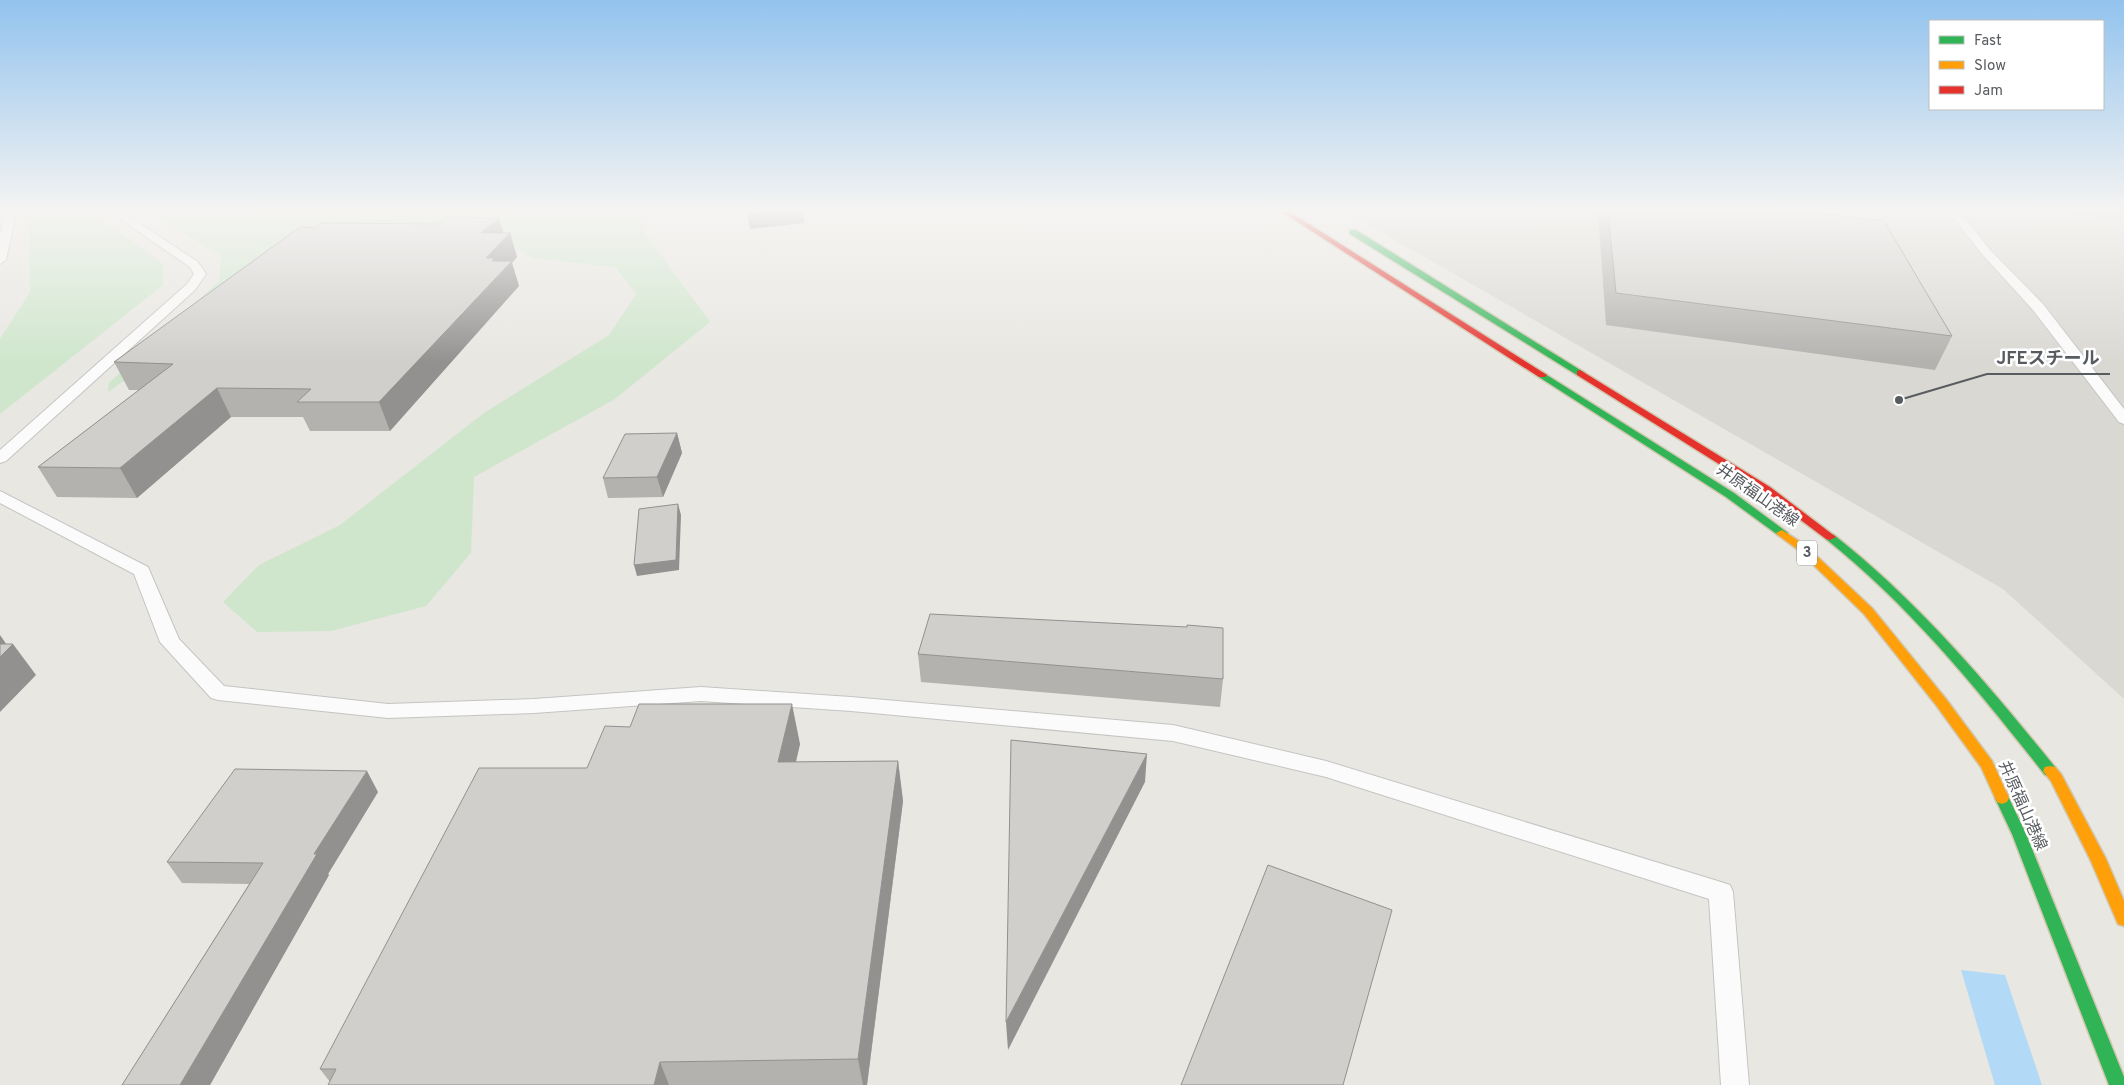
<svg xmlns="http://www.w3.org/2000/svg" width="2124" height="1085" viewBox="0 0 2124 1085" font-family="Overpass,'Noto Sans JP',sans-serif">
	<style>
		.industrial { fill: #d9d8d3 }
		.green { fill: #cfe6cc }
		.water { fill: #b2daf6 }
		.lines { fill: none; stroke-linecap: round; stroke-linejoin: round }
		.lane-casing { stroke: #c4c4c3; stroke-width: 2 }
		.fast-casing { stroke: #d1c7af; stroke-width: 3 }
		.slow-casing { stroke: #d1c7af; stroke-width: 3 }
		.jam-casing { stroke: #d1c7af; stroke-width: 3 }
		.lane { fill: #fcfbfb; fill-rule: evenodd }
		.fast { fill: #30b455; fill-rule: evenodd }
		.slow { fill: #ff9f0a; fill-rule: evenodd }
		.jam { fill: #e5322d; fill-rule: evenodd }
		.wall { fill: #b3b2af }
		.shaded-wall { fill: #92918f }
		.building { fill: #d0cfcc; stroke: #92918f }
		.labels { text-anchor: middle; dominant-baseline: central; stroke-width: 5; stroke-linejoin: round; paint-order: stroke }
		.shield { fill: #fff; stroke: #8a8d90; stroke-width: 1 }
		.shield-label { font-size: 15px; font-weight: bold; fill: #585c60 }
		.street-label { font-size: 16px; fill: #585c60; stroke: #fff }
		.leader { fill: none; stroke: #585c60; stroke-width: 2 }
		.callout-dot { fill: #585c60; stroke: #fff; stroke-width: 2 }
		.callout-label { font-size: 18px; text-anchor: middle; font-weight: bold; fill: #585c60; stroke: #fff; stroke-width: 5; stroke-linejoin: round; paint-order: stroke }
	</style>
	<rect width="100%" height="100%" fill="#e8e7e2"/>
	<path class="industrial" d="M1346,212H2124V699L2003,589Z"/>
	<g class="green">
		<path d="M29,212H92L163,264V285L0,414V339L30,292Z"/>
		<path d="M148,212H643L642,229L710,322L615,399L474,477L471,553L426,606L331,631L257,632L223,602L259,565L340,525L484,413L609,335L636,294L615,267L532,258L478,227L303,255L108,392L109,383L219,281L221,256Z"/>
	</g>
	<path class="water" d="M1961,970L2005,975L2042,1085H1995Z"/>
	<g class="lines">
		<g class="lane-casing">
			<g id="lane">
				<path d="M6,212H16L6,260L0,264V235Z"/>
				<path d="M110,212H122L198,262L206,274L195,290L6,461L0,463V450L187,284L194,274L190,267Z"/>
				<path d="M1924,212H1960L1990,250L2043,304L2124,409V424L2119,422L2033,310L1982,254L1954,218L1929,215Z"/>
				<path d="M0,491L148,567L179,639L224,686L388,704L534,699L701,687L851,697L1173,725L1326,761L1721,882L1730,885L1733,892L1749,1085H1721L1709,899L1326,777L1173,741L851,711L701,701L534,713L388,718L218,700L211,698L160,642L134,574L0,503Z"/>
			</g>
		</g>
		<g class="fast-casing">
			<g id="fast">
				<path d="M1350,230H1356L1585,373L1580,376L1577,375L1350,234Z"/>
				<path d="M1542,372L1734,493L1788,533L1786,535H1778L1726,497L1539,377V373Z"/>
				<path d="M1830,534L1834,535C1919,602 1987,683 2055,767L2057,771L2055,775L2050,776L2045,775C1978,690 1911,607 1826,539L1824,537L1826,535Z"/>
				<path d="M2002,792L2007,794L2026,834L2124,1077V1085H2109L2012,834L1995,798L1997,794Z"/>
			</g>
		</g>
		<g class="slow-casing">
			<g id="slow">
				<path d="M1782,530L1805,545L1872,608L1946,699L1992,761L2009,798L2007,802L2002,804L1997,802L1981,767L1936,705L1864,614L1797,549L1778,535L1776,533Z"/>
				<path d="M2050,766L2055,767L2061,774L2106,859L2124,901V926L2118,924L2090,859L2051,781L2043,771L2045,767Z"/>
			</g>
		</g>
		<g class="jam-casing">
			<g id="jam">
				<path d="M1282,212H1290L1547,375L1545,377H1539Z"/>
				<path d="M1580,370L1770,487L1836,537L1830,540L1826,539L1762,491L1577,375V371Z"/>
			</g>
		</g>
		<use href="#lane" class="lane"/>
		<use href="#fast" class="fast"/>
		<use href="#slow" class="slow"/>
		<use href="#jam" class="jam"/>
	</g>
	<g class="wall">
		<path d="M1598,212H1800L1952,336L1935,370L1606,325Z"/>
		<path d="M2072,212H2124V213L2121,219L2074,214Z"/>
		<path d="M499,218L503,233H510L517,257L512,263L519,286L390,431H310L303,417H231L137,498L57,497L38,467L139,390H129L114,362L315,228L437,224Z"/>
		<path d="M677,433L682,453L663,497L608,498L603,478Z"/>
		<path d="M918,654L1223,679L1220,707L921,682Z"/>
		<path d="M800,744L796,762L898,761L903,801L867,1085H328L330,1082L320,1069L587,768Z"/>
		<path d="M378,792L328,874L329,875L210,1085H122L249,884L182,883L167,862Z"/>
	</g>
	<g class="shaded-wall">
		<path d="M756,212H803L805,223L750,229L747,213Z"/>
		<path d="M499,218L505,238L510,233L517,257L512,263L519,286L390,431L379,402L486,258L481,233Z"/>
		<path d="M217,388L231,417L137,498L120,468Z"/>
		<path d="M677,433L682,453L663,497L657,477Z"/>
		<path d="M678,504L681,515L679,570L637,576L634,565Z"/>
		<path d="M0,635L9,648L13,644L36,675L0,712Z"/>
		<path d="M792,704L800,744L786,802L778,762Z"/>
		<path d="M1147,754L1145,782L1008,1050L1006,1022Z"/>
		<path d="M898,761L903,801L867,1085H863L858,1059Z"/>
		<path d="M367,771L378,792L328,874L329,875L210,1085H180L314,854Z"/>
		<path d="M660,1062L669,1085H654Z"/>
	</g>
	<g class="building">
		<path d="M1608,212H1800L1884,221L1952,336L1616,293Z"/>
		<path d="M446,217L499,218L481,233H510L486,258H495L492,261H512L379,402H297L311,389L217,388L120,468L38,467L173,364L114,362L300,227L315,228L321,223L437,224Z"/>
		<path d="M677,433L657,477L603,478L625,434Z"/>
		<path d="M678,504L676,560L634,565L639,509Z"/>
		<path d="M930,614L1187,627V625L1223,628V679L918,654Z"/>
		<path d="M0,644H13L0,657Z"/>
		<path d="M639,704H792L778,762L898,761L858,1059L660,1062L654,1085H328L336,1069H320L479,768H587L605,726L630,727Z"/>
		<path d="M1011,740L1147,754L1006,1022Z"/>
		<path d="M235,769L367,771L314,854H317L180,1085H122L263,863L167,862Z"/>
		<path d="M1268,865L1392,910L1343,1085H1181Z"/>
	</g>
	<linearGradient id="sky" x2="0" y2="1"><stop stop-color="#92c3ee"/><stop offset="0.58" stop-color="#f5f4f2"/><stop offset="1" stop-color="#f5f4f2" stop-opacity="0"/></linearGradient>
	<rect width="2124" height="363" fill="url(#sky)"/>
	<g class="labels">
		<rect class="shield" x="1797" y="540.5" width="20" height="25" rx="4"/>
		<g class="shield-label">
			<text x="1807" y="553">3</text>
		</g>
		<g class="street-label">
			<text transform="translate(1757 496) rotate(35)">井原福山港線</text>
			<text transform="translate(2022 806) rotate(66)">井原福山港線</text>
		</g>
	</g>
	<path class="leader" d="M1899 400L1987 374H2110"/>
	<circle class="callout-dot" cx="1899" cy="400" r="5"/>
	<g class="callout-label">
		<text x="2048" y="364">JFEスチール</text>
	</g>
	<rect x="1929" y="20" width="175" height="90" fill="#ffffff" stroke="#bcbebf"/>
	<rect x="1939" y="36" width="25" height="8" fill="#30b455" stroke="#bcbebf"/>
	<text x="1974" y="45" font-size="15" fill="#585c60">Fast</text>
	<rect x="1939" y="61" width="25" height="8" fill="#ff9f0a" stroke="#bcbebf"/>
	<text x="1974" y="70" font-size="15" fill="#585c60">Slow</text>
	<rect x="1939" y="86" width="25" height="8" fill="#e5322d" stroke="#bcbebf"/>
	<text x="1974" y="95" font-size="15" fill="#585c60">Jam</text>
</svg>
